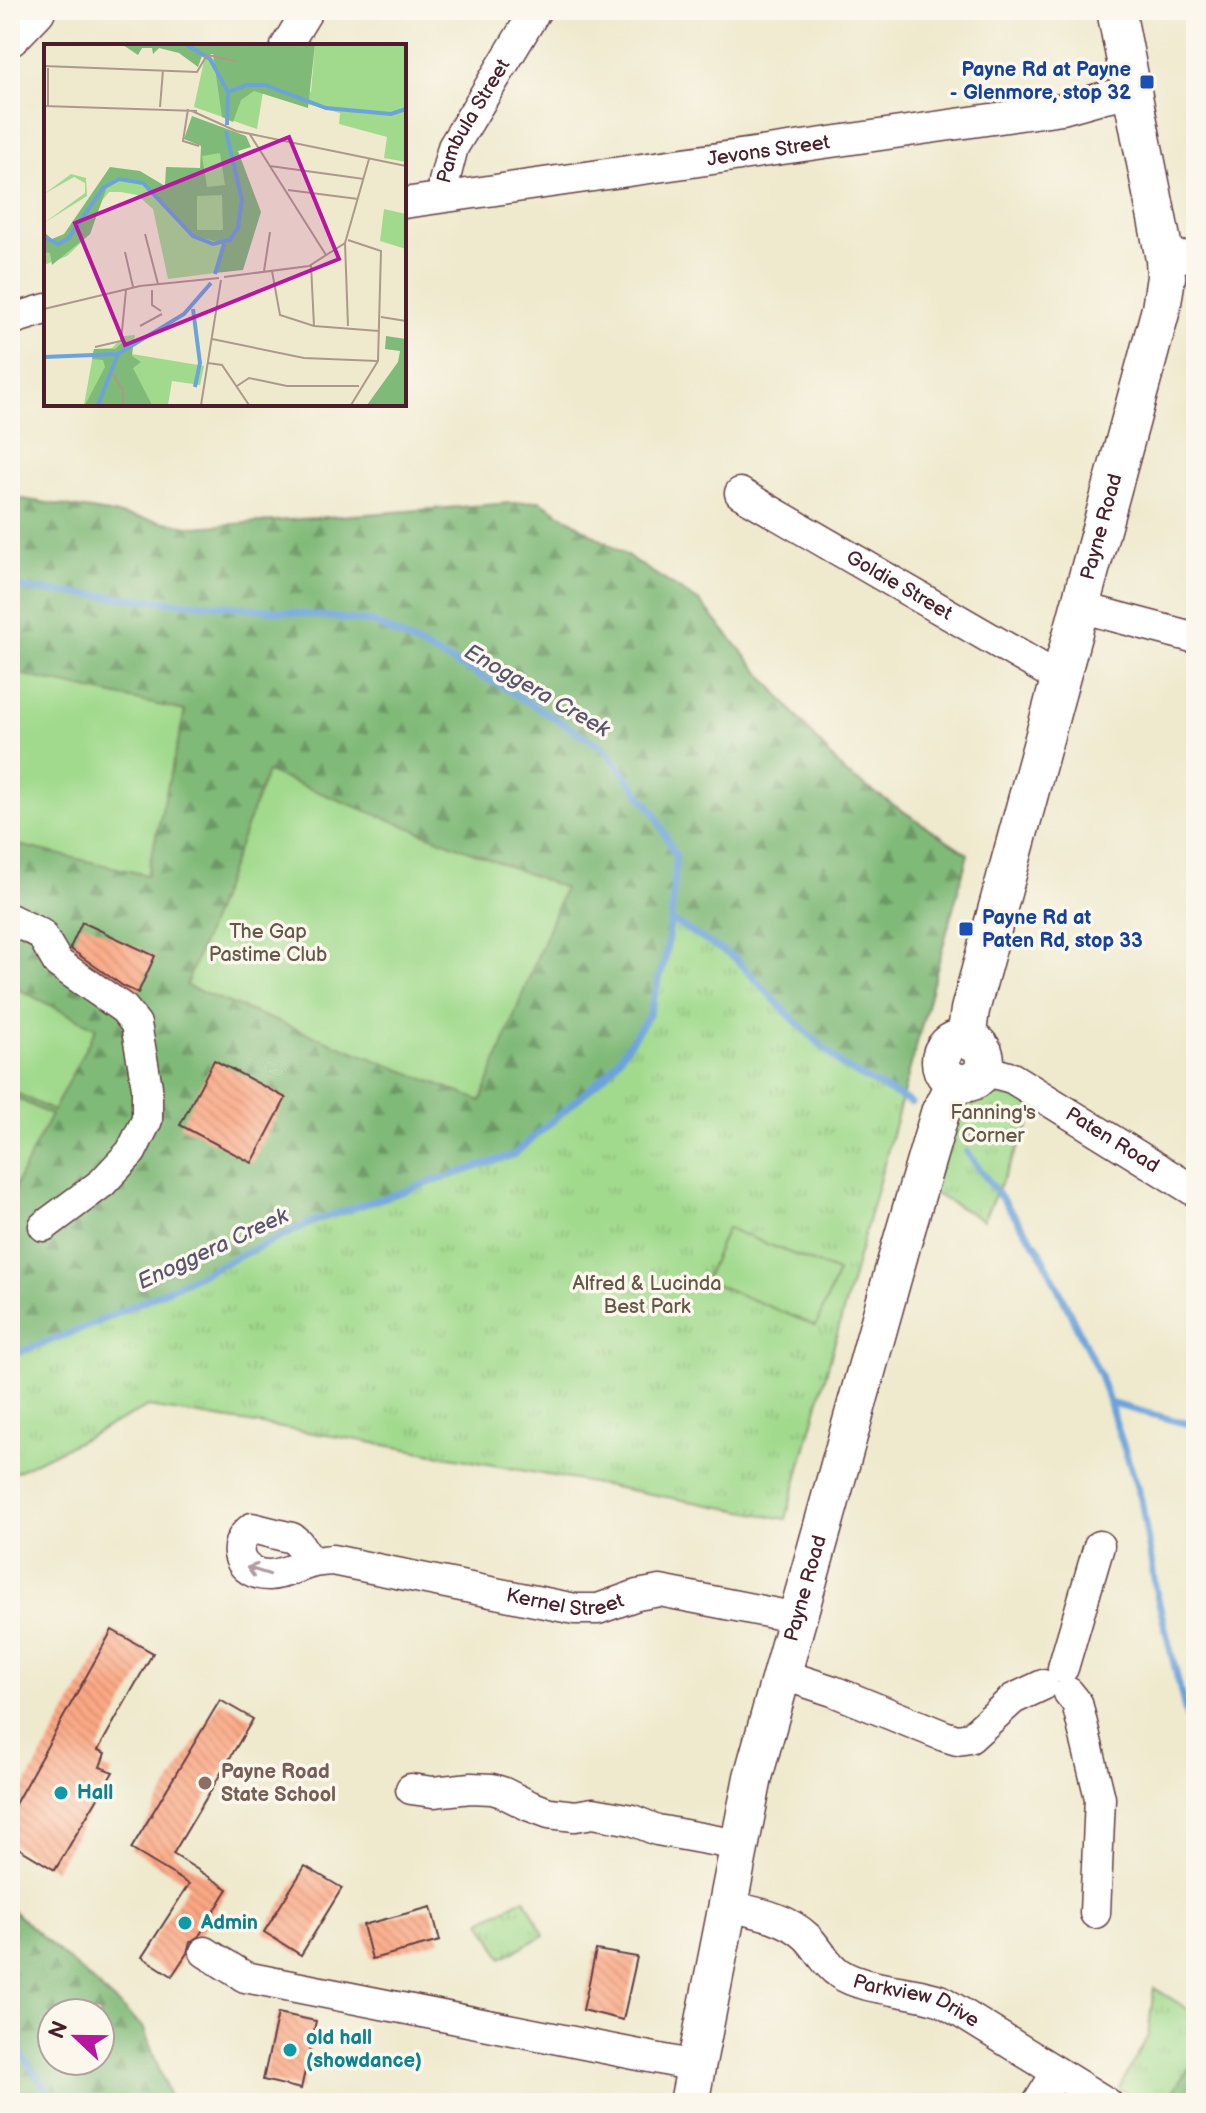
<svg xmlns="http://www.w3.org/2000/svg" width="1206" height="2113" viewBox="0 0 1206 2113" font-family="'Balsamiq Sans',sans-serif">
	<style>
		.grass { fill: url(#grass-tufts); stroke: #767c5c; stroke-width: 2 }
		.forest { fill: url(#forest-firs); stroke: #656c52; stroke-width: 2; fill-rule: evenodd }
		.garden { fill: #a1da8d; stroke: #767c5c; stroke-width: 2 }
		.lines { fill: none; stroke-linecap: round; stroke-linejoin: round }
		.stream { stroke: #6ca3da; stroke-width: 7 }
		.building { fill: url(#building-back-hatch) }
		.minor-casing { stroke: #633d43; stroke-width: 33 }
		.major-casing { stroke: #633d43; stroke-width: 41 }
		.minor { stroke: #fff; stroke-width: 30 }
		.major { stroke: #fff; stroke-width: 38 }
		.oneway { stroke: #ae9aa0 }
		.transit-dot { fill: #1a4fb4; stroke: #fbf7ec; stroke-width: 3 }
		.education-dot { fill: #8d6e63; stroke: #fbf7ec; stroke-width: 3 }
		.culture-dot { fill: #0f9aa8; stroke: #fbf7ec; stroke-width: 3 }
		.labels { text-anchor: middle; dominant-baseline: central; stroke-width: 7; stroke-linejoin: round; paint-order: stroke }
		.transit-label { font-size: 20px; font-weight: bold; fill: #164399; stroke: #fbf7ec; text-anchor: end }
		.street-label { font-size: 20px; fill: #4a1f2b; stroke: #fbf7ec }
		.park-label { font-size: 20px; fill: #645748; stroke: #fbf7ec }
		.education-label { font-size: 20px; font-weight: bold; fill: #785e54; stroke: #fbf7ec; text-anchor: start }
		.culture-label { font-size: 20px; font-weight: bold; fill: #0d838f; stroke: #fbf7ec; text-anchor: start }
		.water-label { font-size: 22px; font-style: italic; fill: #585471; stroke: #fbf7ec }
		.inset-river { fill: none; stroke: #6ca3da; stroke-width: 4 }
		.inset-road { fill: none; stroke: #ad988c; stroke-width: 2 }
		.view { fill: #b5179e; fill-opacity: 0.15; stroke: #b5179e; stroke-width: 4 }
		.inset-edge { fill: none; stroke: #4a1f2b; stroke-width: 4 }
	</style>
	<defs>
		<pattern id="grass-tufts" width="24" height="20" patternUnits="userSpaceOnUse" patternTransform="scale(2)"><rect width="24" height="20" fill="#a1da8d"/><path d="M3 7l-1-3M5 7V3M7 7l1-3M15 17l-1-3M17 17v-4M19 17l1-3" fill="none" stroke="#8cbb7a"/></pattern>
		<pattern id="forest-firs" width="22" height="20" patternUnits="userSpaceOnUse" patternTransform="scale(2)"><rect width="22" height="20" fill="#80ba78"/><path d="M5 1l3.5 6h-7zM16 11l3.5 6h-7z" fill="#6b9763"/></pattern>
		<pattern id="building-back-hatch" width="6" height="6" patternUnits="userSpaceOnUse" patternTransform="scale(2)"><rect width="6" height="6" fill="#faa784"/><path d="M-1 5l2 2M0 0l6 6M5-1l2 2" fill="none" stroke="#d88f72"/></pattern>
	</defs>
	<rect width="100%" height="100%" fill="#fbf7ec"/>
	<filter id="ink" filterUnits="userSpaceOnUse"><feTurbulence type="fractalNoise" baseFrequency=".0125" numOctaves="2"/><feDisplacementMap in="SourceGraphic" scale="16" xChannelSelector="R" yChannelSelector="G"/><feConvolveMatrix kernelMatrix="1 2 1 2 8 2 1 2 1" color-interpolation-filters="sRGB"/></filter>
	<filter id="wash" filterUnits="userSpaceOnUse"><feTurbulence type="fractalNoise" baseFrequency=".006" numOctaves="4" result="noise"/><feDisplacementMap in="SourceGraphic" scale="32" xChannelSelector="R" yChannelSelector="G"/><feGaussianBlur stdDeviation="1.8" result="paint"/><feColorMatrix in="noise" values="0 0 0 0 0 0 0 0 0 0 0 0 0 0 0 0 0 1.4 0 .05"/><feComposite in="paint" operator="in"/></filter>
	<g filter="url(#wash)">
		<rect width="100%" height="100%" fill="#efe9cd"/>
		<g class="grass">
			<path d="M671,920L735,958L790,1016L844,1067L902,1098L786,1519L358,1440L148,1407L10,1475V1356L94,1324L317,1220L513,1155L610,1071L649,1015L665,958Z"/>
			<path d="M994,1081L1037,1108L983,1220L931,1192L966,1103Z"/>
			<path d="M525,1898L544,1935L502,1958L481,1921Z"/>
			<path d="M1154,1988L1196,2014V2103H1143L1119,2088L1148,2036Z"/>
		</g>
		<g class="forest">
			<path d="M10,497L195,527L540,501L701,603L844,772L968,854L902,1098L844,1067L790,1016L735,958L672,920L665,958L649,1015L610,1071L513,1155L317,1220L94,1324L10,1356Z"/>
			<path d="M10,1908L143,2027L172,2103H10ZM52,2013H100V2061H52Z"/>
			<path d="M1196,2059V2103H1164Z"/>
		</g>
		<g class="garden">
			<path d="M10,672L185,711L147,875L10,843Z"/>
			<path d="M267,772L564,888L481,1101L186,986Z"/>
			<path d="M10,985L96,1028L53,1111L10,1090Z"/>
			<path d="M10,1095L51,1115L10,1196Z"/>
			<path d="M727,1228L838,1272L816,1326L705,1280Z"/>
		</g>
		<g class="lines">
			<g class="stream">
				<path d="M10,585L32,590L251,608L372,622L503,687L604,748L654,812L676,857L671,920L665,958L649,1015L610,1071L513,1155L317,1220L94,1324L10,1356"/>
				<path d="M671,920L735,958L790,1016L844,1067L911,1103"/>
				<path d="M967,1152L1039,1249L1100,1375L1141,1499L1156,1591L1196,1754"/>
				<path d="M1109,1403L1196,1426"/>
				<path d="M10,2038L56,2103"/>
			</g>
		</g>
		<g id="blocks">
			<g class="building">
				<path d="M82,922L155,956L138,993L123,986L72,950L70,948Z"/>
				<path d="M214,1060L286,1098L252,1163L180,1125Z"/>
				<path d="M112,1630L153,1653L98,1750L105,1753L100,1767L113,1772L55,1870L10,1843V1813Z"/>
				<path d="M220,1700L253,1719L173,1854L228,1889L199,1936L190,1942L187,1953L172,1976L142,1957L189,1884L131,1849Z"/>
				<path d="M305,1866L342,1888L301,1955L264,1932Z"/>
				<path d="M431,1907L440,1941L372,1959L363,1925Z"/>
				<path d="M596,1950L637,1957L623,2020L583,2010Z"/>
				<path d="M278,2013L316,2021L301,2089L263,2080Z"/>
			</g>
		</g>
	</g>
	<g filter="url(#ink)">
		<use href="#blocks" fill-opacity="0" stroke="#633d43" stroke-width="2"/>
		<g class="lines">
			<g class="minor-casing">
				<g id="minor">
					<path d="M286,46L308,10"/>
					<path id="s1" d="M444,196V182L453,147L536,10"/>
					<path id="s2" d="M404,203L1062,109L1105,97L1133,92"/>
					<path d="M1165,259L1196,255"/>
					<path d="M10,320L46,309"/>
					<path id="s3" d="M740,493L1045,670L1061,676"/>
					<path d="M1079,607L1196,638"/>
					<path d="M10,919L41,934L58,963L124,1009L136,1024L147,1087V1120L131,1152L102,1183L44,1226"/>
					<path id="s4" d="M983,1070L1012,1078L1196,1192"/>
					<path id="s5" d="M311,1563L298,1543L292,1538L252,1528C227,1547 240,1575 269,1575C281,1575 295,1568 307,1564C315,1561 324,1561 332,1560L575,1609H598L637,1595L660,1591L798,1618"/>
					<path d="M1063,1668L1099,1546"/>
					<path d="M781,1674L833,1691L944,1736L957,1740L970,1738L1013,1699L1043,1685"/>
					<path d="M1069,1693L1077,1703L1100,1798L1095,1913"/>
					<path d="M411,1789L433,1792L471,1788L492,1789L502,1792L530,1806L549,1813L575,1816L593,1813L632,1820L657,1830L739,1845"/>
					<path id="s6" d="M727,1906C755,1912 786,1917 807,1937C818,1948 827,1966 840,1974C864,1990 912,1990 942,2001L1107,2103"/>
					<path d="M205,1952L245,1977L695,2066"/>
					<path d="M1038,2103L1057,2072"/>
				</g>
			</g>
			<g class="major-casing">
				<g id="major">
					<path d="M10,37L36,10"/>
					<path id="s7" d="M966,1039L970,1010L1161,309L1166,277L1165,259L1116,10"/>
					<circle cx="963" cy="1061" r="22"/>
					<path id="s8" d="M689,2103L753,1777L901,1246L940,1113L955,1082"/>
				</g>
			</g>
			<use href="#minor" class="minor"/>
			<use href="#major" class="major"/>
		</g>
		<defs><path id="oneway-shaft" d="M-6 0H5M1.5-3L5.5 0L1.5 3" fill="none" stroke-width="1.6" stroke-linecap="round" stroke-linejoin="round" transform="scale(2)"/></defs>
		<use class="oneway" href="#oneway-shaft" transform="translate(258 1571) rotate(-163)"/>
	</g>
	<g class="transit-dot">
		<rect x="1139" y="74" width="16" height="16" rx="4"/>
		<rect x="958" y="921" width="16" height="16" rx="4"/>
	</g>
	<circle class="education-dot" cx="205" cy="1783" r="8"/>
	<g class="culture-dot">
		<circle cx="61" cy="1793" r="8"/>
		<circle cx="185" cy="1923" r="8"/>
		<circle cx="290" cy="2050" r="8"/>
	</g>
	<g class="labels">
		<g class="transit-label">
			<text x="1131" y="70">Payne Rd at Payne<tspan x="1131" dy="23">- Glenmore, stop 32</tspan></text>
			<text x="982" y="918" text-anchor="start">Payne Rd at<tspan x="982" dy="23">Paten Rd, stop 33</tspan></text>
		</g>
		<g class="street-label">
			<text stroke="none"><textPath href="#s1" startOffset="82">Pambula Street</textPath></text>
			<text stroke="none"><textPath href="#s2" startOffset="368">Jevons Street</textPath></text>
			<text stroke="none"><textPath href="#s7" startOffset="530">Payne Road</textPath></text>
			<text stroke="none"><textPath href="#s3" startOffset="184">Goldie Street</textPath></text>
			<text stroke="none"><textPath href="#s4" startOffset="148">Paten Road</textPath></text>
			<text stroke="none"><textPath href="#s8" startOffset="528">Payne Road</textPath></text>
			<text stroke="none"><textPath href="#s5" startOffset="446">Kernel Street</textPath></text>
			<text stroke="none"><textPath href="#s6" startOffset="218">Parkview Drive</textPath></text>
		</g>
		<g class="park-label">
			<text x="268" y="932">The Gap<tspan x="268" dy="23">Pastime Club</tspan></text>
			<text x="993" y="1113">Fanning's<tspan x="993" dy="23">Corner</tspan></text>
			<text x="647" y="1284">Alfred &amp; Lucinda<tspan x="647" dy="23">Best Park</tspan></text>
		</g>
		<g class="education-label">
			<text x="221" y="1772">Payne Road<tspan x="221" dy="23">State School</tspan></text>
		</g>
		<g class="culture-label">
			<text x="77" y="1793">Hall</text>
			<text x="201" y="1923">Admin</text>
			<text x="306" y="2038">old hall<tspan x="306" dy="23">(showdance)</tspan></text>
		</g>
		<g class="water-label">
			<text transform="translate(537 691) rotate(30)">Enoggera Creek</text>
			<text transform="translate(213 1249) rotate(-25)">Enoggera Creek</text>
		</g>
	</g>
	<g transform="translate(44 44)">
		<rect width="362" height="362" fill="#efe9cd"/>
		<path d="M271,1H362V118L340,114L343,93L295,80L296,69L219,48L213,85L150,63L161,12L267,48ZM75,135L99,139L149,192L180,198L171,229L124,235L109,165L93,151L77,148H65L57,158L46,190L23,212L0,221V193L14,200L59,144ZM340,165L362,170V205L336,197ZM91,291L88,310L160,322L156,341L128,337L124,361H40L50,305L68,304L80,292Z" fill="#a1da8d"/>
		<path d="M79,1H271L264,64L210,47L197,56L189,78L178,73L169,10L158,12L154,23L135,9L115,4L109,10L108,4H98L94,11ZM148,72L202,92L207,103L194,107L217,168L199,226L171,229L179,199L149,192L99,139L75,135L64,140L46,190L8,221L6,209L0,208V188L8,195L20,190L66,123L96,127L121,142L122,123L156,124L157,102L140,95ZM342,292L362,295V361H323L354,318L356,307L341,305ZM80,297L89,299L88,312L97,318L89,324L108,361H41L61,323L59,316L48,315L50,305H71Z" fill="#80ba78"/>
		<path d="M176,109L181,141L163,143L158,112ZM27,130L42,134L43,152L0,179L41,149V139L30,133L0,150ZM178,151L179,186H153V152Z" fill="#a1da8d"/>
		<path class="inset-river" d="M143,1L166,15L183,46M183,81L184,48L203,41H221L282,64L347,70L362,65M0,193L14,200L24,195L59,144L75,135L99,139L149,192L169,200L186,196L194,184L198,156L182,87M171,230L180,200M149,265L156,319L151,343M0,313L74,310M54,361L74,310L140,270L167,239"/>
		<path class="inset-road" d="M0,22L153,28L163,11L191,17M0,62L153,67M4,62V24M116,63L119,26M144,65L139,97L155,102M148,67L192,87L362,122M205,89L282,211M226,122L320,135M244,146L314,155M101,190L114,240M304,196L337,207L334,317L307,361M301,199L304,282M81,208L89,243M267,221L270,282M220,227L226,188M228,227L236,271L270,282L335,287M180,233L265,222L301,199L325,115M108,246V261L117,267M0,265L96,242L175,234M337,273L362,277M96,282L118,270M168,295L260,314L333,317M51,303L77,297L82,246M164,319L178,321L205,361M68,329L79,346V361M193,342L205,334L243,342H315M157,361L177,236"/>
		<path class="view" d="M245,93L295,215L81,301L31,179Z"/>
		<rect width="362" height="362" class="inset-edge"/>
	</g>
	<rect width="1206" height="2113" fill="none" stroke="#fbf7ec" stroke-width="40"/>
	<g transform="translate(76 2037) rotate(292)"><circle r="38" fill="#fbf7ec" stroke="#b4a19f" stroke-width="2"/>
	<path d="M0-6L14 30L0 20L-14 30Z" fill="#b5179e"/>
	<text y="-12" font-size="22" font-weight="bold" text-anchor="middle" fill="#4a1f2b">N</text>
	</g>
</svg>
